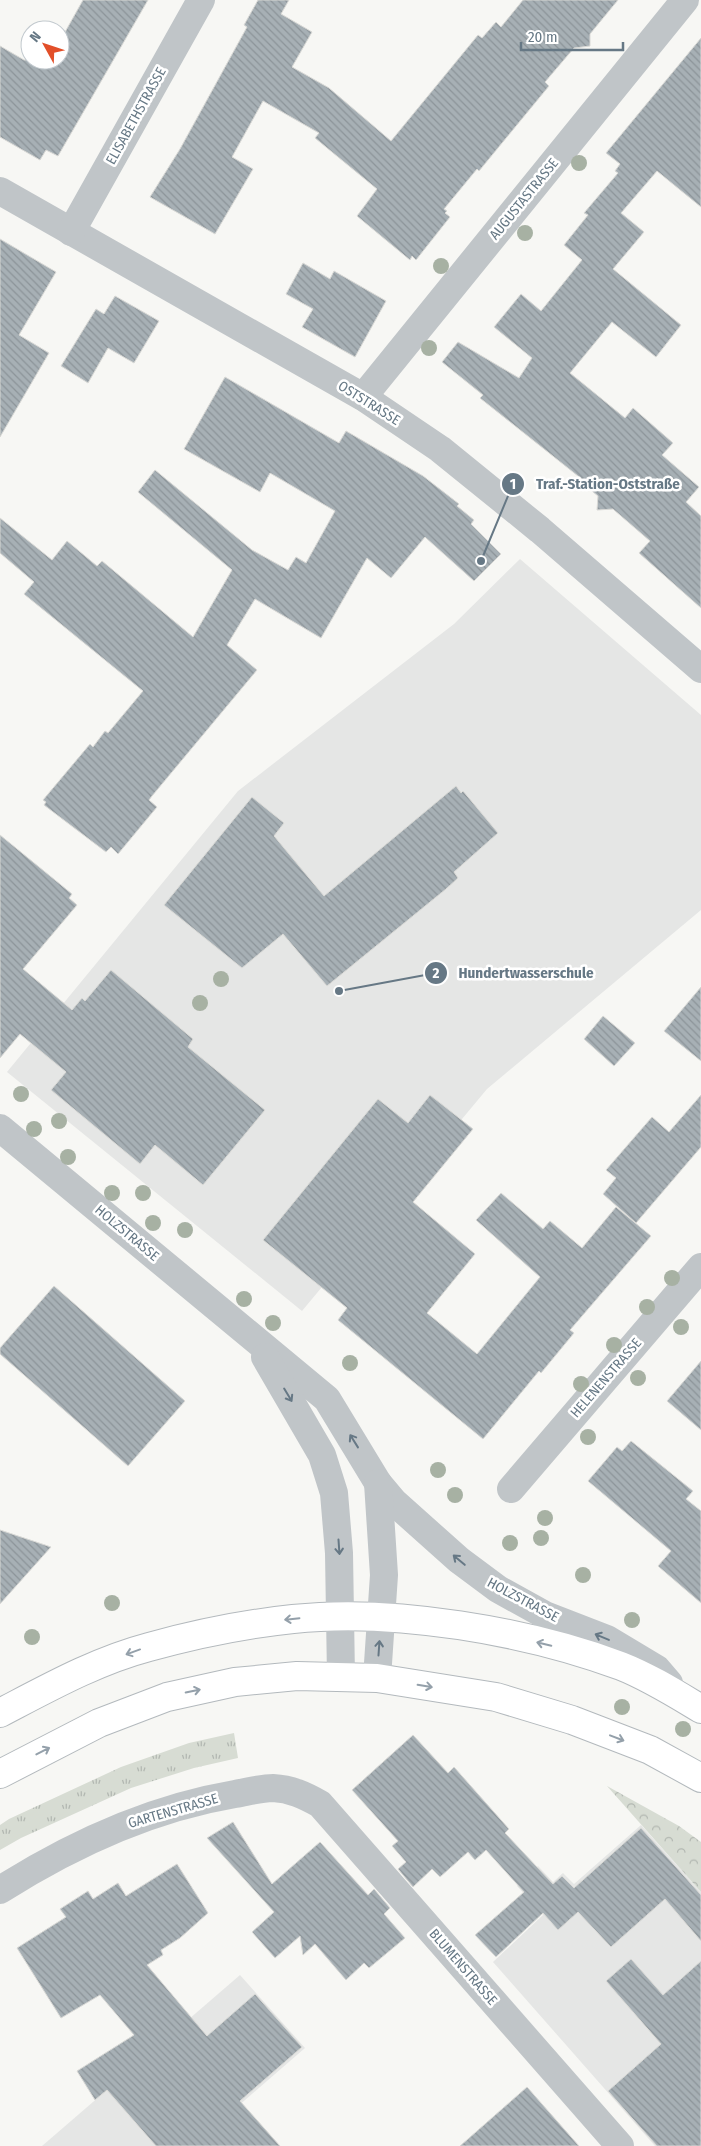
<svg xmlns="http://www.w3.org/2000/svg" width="701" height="2146" viewBox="0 0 701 2146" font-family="'Fira Sans Condensed',sans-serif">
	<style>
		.built { fill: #e5e6e5 }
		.grass { fill: url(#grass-tufts) }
		.forest { fill: url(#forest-crowns) }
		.building { fill: url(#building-back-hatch); stroke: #d9d9d6 }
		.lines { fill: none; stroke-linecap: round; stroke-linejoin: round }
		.secondary-casing { stroke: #b3b9bd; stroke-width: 30 }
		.minor { stroke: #c0c5c8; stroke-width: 28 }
		.secondary { stroke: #fff; stroke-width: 28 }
		.tree { fill: #a7b1a3 }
		.oneway { stroke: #667885 }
		.oneway2 { stroke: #94a0aa }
		.labels { text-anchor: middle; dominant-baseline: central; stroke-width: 5; stroke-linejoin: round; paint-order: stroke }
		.street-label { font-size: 14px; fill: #667885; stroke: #fff }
		.leader { fill: none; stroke: #667885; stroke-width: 2 }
		.callout-dot { fill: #667885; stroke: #fff; stroke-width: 2 }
		.mark-label { font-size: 15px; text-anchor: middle; font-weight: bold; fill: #fff }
		.callout-label { font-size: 15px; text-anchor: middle; font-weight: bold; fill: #667885; stroke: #fff; stroke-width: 5; stroke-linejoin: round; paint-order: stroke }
	</style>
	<defs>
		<pattern id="grass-tufts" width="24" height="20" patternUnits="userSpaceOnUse" patternTransform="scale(1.25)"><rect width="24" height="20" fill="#d7dcd3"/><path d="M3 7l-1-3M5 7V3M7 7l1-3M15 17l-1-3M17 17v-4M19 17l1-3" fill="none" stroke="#b2b7b1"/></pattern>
		<pattern id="forest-crowns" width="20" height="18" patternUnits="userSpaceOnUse" patternTransform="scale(1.25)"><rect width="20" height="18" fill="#d7dcd3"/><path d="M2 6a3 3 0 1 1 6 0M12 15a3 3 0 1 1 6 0" fill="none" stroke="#b2b7b1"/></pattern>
		<pattern id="building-back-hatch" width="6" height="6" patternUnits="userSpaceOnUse" patternTransform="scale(1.25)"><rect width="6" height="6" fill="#a7b0b5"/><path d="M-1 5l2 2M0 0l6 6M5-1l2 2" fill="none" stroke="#8c9499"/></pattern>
	</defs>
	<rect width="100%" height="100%" fill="#f7f7f4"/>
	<g class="built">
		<path d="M520,559L701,715V910L487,1089L302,1311L7,1072L238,791L454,624Z"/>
		<path d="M641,1825L701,1892V2146H655L493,1962L543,1915L517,1886L538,1866L553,1882L563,1873L574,1884Z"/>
		<path d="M240,1975L305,2048L192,2146H42Z"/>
	</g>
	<path class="grass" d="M234,1733L238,1758L194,1768L131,1788L21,1838L0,1850V1825L9,1819L121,1767L189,1743Z"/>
	<path class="forest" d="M607,1786L679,1826L701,1842V1892Z"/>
	<g class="building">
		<path d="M83,0H148L58,156L46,150L40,160L0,137V46L24,60H60V41Z"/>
		<path d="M258,0H289L281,14L312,32L292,67L329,88L391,141L478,35L482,38L496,22L501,27L523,0H618L590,34V46L574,48L545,82L549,86L479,171L477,169L444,209L447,211L445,213L450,217L416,260L412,256L410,260L357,216L377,189L315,138L319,133L263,101L232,157L253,169L215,234L150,197L180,149L247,27L244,25Z"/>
		<path d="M701,38V207L657,171L621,213L644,232L613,269L681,325L656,357L612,322L570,373L625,418L633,408L673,443L662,455L699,487L686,502L701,516V608L639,553L650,541L613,509L597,510L598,496L581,482L583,480L480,398L483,395L442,362L458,342L519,378L532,358L494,327L521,294L541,311L582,260L564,245L588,215L584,213L618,173L615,171L620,164L606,153Z"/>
		<path d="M0,239L56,272L19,335L49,353L0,437Z"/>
		<path d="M303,263L330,279L334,271L386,301L355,357L302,327L313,309L286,294Z"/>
		<path d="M115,296L159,321L134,363L108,348L88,383L61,366L96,309L104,314Z"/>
		<path d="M225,377L339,443L346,431L423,476L459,504L457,506L474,520L471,524L501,554L474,581L425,537L391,578L367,558L321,638L255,599L227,645L257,670L152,796L149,800L157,807L142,825L118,854L111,847L106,852L44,805L46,802L43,800L90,744L93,747L105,731L108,733L143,691L24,594L34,582L0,553V518L52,560L67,541L97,566L102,561L193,637L232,570L138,492L155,470L252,550L288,570L296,557L306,563L335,511L270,473L260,492L184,449Z"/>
		<path d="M456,786L461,793L463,791L498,833L454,872L458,878L446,889L327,986L283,934L242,968L164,905L252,797L284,823L274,836L324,896Z"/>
		<path d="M0,835L72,894L69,898L77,905L23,969L72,1010L82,998L85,1001L111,970L193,1039L188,1047L265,1110L203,1185L155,1145L140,1164L51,1090L66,1072L20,1034L0,1058Z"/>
		<path d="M701,987V1061L664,1031Z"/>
		<path d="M603,1016L635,1043L614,1066L584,1039Z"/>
		<path d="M430,1095L473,1129L413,1202L475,1254L427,1313L477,1354L540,1277L476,1220L501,1193L543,1229L550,1221L582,1248L616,1207L651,1236L570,1330L574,1333L541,1373L539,1371L483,1439L338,1320L347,1308L263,1240L378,1099L408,1123Z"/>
		<path d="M701,1095V1147L636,1223L603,1194L616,1178L606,1170L652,1117L669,1132Z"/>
		<path d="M54,1286L185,1401L128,1466L0,1354V1348Z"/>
		<path d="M701,1361V1430L667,1401Z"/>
		<path d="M631,1441L693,1491L686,1499L701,1511V1603L658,1566L671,1551L588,1481L617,1447L622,1451Z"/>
		<path d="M0,1530L51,1547L0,1604Z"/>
		<path d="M413,1735L448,1773L454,1767L509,1829L505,1833L553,1884L562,1876L574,1888L641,1828L701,1895V1941L665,1899L611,1947L578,1912L558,1930L543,1913L496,1957L475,1935L524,1892L486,1850L475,1860L468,1852L440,1877L432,1869L413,1887L398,1869L406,1862L392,1846L398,1841L352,1790Z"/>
		<path d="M233,1822L272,1884L320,1842L368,1895L374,1889L390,1908L384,1914L405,1938L369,1968L364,1963L346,1980L315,1944L303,1955L300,1936L275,1958L252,1932L274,1912L207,1838Z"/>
		<path d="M177,1864L208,1913L180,1938L161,1950L163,1955L147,1965L207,2036L255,1994L302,2047L240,2101L280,2146H156L107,2090L95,2100L77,2071L134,2035L100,1995L61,2018L17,1948L66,1917L60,1909L88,1891L93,1899L118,1883L126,1896Z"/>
		<path d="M631,1959L663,1995L701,1961V2146H657L608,2091L661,2044L606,1981Z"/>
		<path d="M527,2087L579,2146H460Z"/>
	</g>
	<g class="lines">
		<g class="secondary-casing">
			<g id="secondary">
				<path d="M0,1713C48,1688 96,1661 149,1647C196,1634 245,1624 293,1619C394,1608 527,1631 621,1666C649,1677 676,1694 701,1709"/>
				<path d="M0,1774L99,1723L167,1697L235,1682L297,1676L377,1678L496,1697L572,1720L650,1750L701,1778"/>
			</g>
		</g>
		<g class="minor">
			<path d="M0,191L363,397L440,449L540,530L701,669"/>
			<path d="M71,232L201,0"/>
			<path d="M363,397L685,0"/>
			<path d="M0,1128L327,1399L378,1483L394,1502L459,1560L498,1589L545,1615L607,1639L657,1669L669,1683"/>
			<path d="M265,1357L322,1455L334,1493L339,1553L341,1677"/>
			<path d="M511,1489L701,1267"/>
			<path d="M377,1678L384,1575L378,1483"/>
			<path d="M0,1890C71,1845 152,1808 235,1794C247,1792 261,1788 273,1788C291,1789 304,1795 320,1804L620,2146"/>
		</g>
		<use href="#secondary" class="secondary"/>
	</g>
	<g class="tree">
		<circle cx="579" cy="163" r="8"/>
		<circle cx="525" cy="233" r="8"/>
		<circle cx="441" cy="266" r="8"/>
		<circle cx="429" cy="348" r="8"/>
		<circle cx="221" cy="979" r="8"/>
		<circle cx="200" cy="1003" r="8"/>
		<circle cx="21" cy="1094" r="8"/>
		<circle cx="59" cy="1121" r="8"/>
		<circle cx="34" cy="1129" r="8"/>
		<circle cx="68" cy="1157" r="8"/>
		<circle cx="112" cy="1193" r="8"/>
		<circle cx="143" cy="1193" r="8"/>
		<circle cx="153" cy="1223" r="8"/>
		<circle cx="185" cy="1230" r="8"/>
		<circle cx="672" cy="1278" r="8"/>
		<circle cx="244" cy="1299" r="8"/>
		<circle cx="647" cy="1307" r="8"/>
		<circle cx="273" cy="1323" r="8"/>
		<circle cx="681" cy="1327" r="8"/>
		<circle cx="614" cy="1345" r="8"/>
		<circle cx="350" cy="1363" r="8"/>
		<circle cx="638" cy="1378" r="8"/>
		<circle cx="581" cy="1384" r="8"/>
		<circle cx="588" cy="1437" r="8"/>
		<circle cx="438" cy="1470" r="8"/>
		<circle cx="455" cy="1495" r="8"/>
		<circle cx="545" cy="1518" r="8"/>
		<circle cx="541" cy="1538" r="8"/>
		<circle cx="510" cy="1543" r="8"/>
		<circle cx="583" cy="1575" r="8"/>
		<circle cx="112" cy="1603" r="8"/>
		<circle cx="632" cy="1620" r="8"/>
		<circle cx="32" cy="1637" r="8"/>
		<circle cx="622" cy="1707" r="8"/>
		<circle cx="683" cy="1729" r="8"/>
	</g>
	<defs><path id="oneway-shaft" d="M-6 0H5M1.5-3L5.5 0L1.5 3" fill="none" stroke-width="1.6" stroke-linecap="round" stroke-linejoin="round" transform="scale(1.25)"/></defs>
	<g class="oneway">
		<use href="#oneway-shaft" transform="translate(288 1395) rotate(59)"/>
		<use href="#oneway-shaft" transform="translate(354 1441) rotate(-122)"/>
		<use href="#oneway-shaft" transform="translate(339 1547) rotate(86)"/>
		<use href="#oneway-shaft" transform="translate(459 1560) rotate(-140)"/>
		<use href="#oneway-shaft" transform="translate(602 1637) rotate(-157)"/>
		<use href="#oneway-shaft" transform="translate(379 1648) rotate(-86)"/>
	</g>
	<g class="oneway2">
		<use href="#oneway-shaft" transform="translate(292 1619) rotate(174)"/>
		<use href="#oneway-shaft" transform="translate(544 1644) rotate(-167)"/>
		<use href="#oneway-shaft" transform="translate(133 1652) rotate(160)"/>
		<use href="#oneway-shaft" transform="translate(425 1686) rotate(9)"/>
		<use href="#oneway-shaft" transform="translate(193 1691) rotate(-12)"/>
		<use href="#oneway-shaft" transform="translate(617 1738) rotate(21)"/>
		<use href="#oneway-shaft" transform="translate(43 1751) rotate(-27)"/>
	</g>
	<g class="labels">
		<g class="street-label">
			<text transform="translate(136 116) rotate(-61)">ELISABETHSTRASSE</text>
			<text transform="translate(524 199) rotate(-51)">AUGUSTASTRASSE</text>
			<text transform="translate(369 403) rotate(32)">OSTSTRASSE</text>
			<text transform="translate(127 1233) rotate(40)">HOLZSTRASSE</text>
			<text transform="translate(606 1378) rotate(-49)">HELENENSTRASSE</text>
			<text transform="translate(523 1600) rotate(28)">HOLZSTRASSE</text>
			<text transform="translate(173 1811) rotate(-16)">GARTENSTRASSE</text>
			<text transform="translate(463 1967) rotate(49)">BLUMENSTRASSE</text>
		</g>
	</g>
	<path class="leader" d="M481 561L513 484M339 991L436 973"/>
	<g class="callout-dot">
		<circle cx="481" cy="561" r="5"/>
		<circle cx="339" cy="991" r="5"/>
		<circle cx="513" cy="484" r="12"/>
		<circle cx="436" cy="973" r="12"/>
	</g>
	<g class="mark-label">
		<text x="513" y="489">1</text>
		<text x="436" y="978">2</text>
	</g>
	<g class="callout-label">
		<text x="608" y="489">Traf.-Station-Oststraße</text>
		<text x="526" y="978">Hundertwasserschule</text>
	</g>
	<g transform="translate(45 45) rotate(310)"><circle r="24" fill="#ffffff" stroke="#c2c9ce"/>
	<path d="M0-4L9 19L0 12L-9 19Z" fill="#e24f29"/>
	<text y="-8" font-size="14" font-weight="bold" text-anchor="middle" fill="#667885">N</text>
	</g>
	<path d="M521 42v8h102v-8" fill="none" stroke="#667885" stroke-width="2.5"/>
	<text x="528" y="42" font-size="15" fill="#667885" stroke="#ffffff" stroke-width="4" paint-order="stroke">20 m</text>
</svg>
